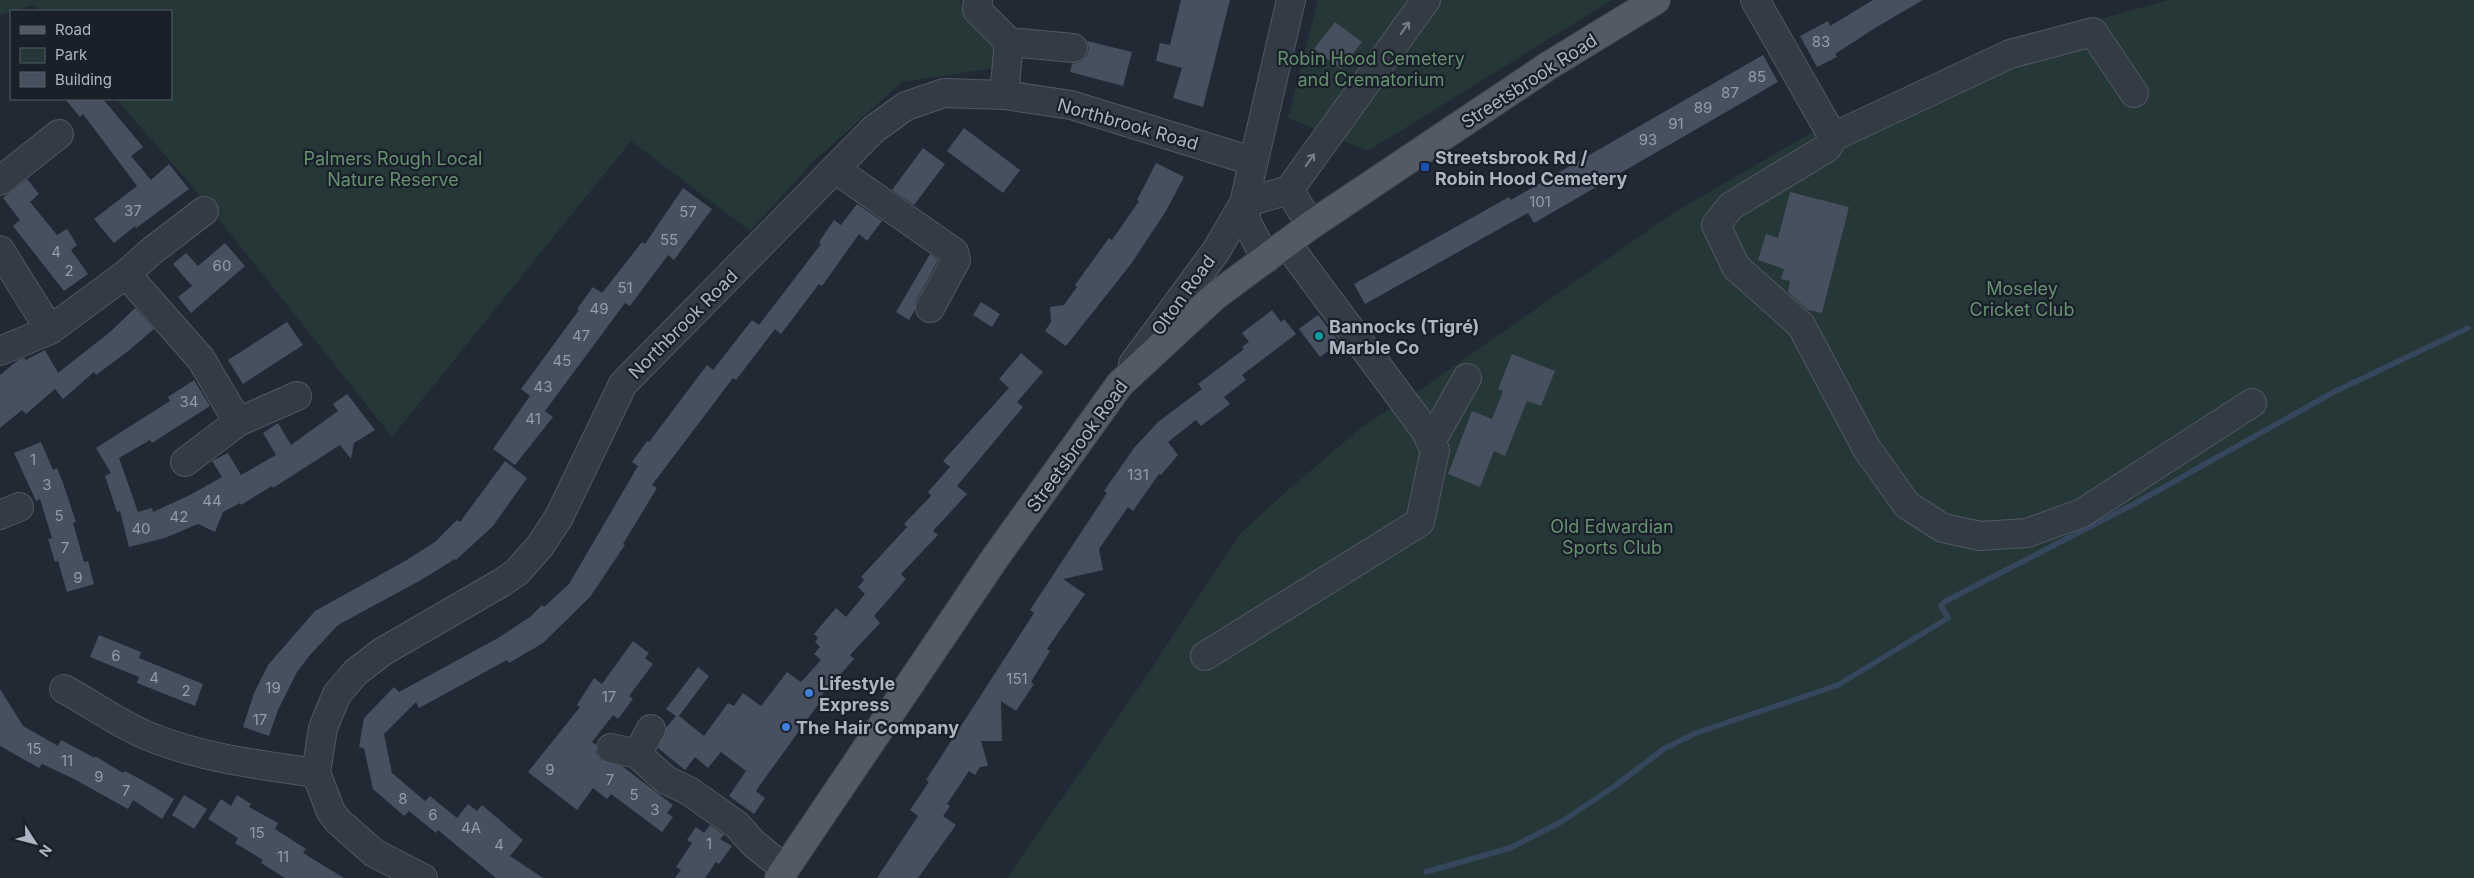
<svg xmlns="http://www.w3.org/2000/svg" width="2474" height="878" viewBox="0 0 2474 878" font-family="Inter,sans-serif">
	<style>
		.green { fill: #253737 }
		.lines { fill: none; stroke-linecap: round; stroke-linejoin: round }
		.stream { stroke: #36465c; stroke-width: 5.5 }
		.building { fill: #47505e }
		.minor-casing { stroke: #515863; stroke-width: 30 }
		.major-casing { stroke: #3d444e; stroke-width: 30 }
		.minor { stroke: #333b45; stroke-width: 28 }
		.major { stroke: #515a65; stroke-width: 28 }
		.oneway { stroke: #767e8a }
		.transit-dot { fill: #1a4fb4; stroke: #192029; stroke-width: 2 }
		.culture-dot { fill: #0f9aa8; stroke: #192029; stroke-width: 2 }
		.shop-dot { fill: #3f7fe0; stroke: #192029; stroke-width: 2 }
		.labels { text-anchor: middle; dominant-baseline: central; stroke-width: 4.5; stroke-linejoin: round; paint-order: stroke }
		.number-label { font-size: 15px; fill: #949ca9 }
		.park-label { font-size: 18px; fill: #679071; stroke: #192029 }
		.street-label { font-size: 18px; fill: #adb5c2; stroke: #192029 }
		.poi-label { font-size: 18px; font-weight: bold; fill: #adb5c2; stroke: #192029; text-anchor: start }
	</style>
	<rect width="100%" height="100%" fill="#202934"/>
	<g class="green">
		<path d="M0,0H959L996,45L995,68L902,82L815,160L750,231L631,141L392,437L197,192L116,99H171V11H40L34,5L0,15Z"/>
		<path d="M1318,0H1612L1368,151L1288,118Z"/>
		<path d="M2168,0H2474V878H1007L1147,675L1240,534L1288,490L1363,426L1417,392L1673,213L1813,132L1973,55Z"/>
	</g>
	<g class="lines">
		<path class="stream" d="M1426,872L1510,848L1561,822L1615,786L1665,748L1696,733L1838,685L1948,618L1941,606L1944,602L2134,504L2332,393L2468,328"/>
	</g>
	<g class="building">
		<path d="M1181,0H1230L1203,107L1173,98L1182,68L1156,61L1160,43L1170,45Z"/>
		<path d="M1873,0H1923L1875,28L1835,54L1837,57L1817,67L1800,36L1828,21L1830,26Z"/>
		<path d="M1335,22L1362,42L1341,69L1314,49Z"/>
		<path d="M1087,41L1132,52L1123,86L1070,72L1072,64L1080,62L1086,57L1089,49Z"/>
		<path d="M1763,55L1778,82L1534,223L1528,213L1365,304L1354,284L1509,197L1511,200Z"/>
		<path d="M65,99H103L143,147L131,156L151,180L169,164L189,189L136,228L135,226L114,243L94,219L137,186L83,114L80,117Z"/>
		<path d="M964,128L1020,170L1003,193L947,151Z"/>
		<path d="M923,148L945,164L914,205L892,190Z"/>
		<path d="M1156,163L1184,177L1166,211L1131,264L1066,346L1045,331L1051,322L1050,307L1064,305L1077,287L1075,285L1109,238L1112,240L1139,201L1137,200Z"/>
		<path d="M27,179L39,194L30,202L57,235L67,229L77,245L71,250L88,274L64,291L13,226L20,220L3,198Z"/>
		<path d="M683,188L712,209L674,260L668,255L630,306L625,303L545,411L553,417L515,465L493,449L530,396L521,389L579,310L577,309L593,287L602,293L642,242L645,244Z"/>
		<path d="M1790,192L1849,207L1822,313L1808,310L1788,292L1790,281L1781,279L1784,269L1758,260L1766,234L1778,238Z"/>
		<path d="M857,204L882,221L867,241L859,234L822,286L819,284L781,334L775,329L736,380L733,378L652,485L657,488L623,544L625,545L590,597L543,643L509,663L507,660L419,708L416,702L384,734L392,773L425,801L430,796L457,818L468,804L477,811L482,805L523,840L510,856L543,878H496L438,830L436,833L409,811L404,816L373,789L364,748L359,747L364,718L394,687L399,692L498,638L530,617L542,605L544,607L569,584L638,466L632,462L647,441L649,442L707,365L713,370L752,320L759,325L821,244L819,242L834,220L841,225Z"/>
		<path d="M225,243L245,266L191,313L178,297L192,286L173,264L186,253L198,266Z"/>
		<path d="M930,254L938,260L916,301L915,310L909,320L896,312Z"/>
		<path d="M981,302L1000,314L992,327L973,315Z"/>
		<path d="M135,308L154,329L127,352L96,375L94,372L63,399L55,389L26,414L22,410L0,428V375L18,360L24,358L26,360L45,350L58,373L110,332Z"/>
		<path d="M1272,310L1281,322L1284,319L1296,334L1242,375L1246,380L1224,397L1230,404L1201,426L1196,420L1168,442L1178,455L1161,475L1159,474L1133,511L1128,507L1099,549L1103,570L1063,579L1085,594L1047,649L1050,651L1031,682L1034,684L1016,711L1001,701L1002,741H981L988,766L980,767L975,775L969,771L947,804L950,806L943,816L956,825L918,878H877L918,816L910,810L929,782L926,780L1034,613L1030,610L1107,493L1104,491L1134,448L1158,422L1202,389L1198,384L1244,349L1242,347L1249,342L1242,333Z"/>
		<path d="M1318,315L1340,343L1320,357L1299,329Z"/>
		<path d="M287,322L303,345L243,384L228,360Z"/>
		<path d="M1021,353L1043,372L1017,402L1023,407L957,486L967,494L933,531L938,535L901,574L906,579L874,616L880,623L850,655L854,659L821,696L823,698L760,785L756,791L765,798L754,814L729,796L746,771L721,752L708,768L695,757L685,770L658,748L666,728L676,716L666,709L698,667L709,676L679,716L704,736L728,703L734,706L743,693L761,706L787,672L801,682L821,660L814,654L820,647L815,642L818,638L814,634L836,608L846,617L865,594L858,587L864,580L861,577L907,527L904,524L931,496L928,492L950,467L943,461L1009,388L999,379Z"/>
		<path d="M1512,354L1555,371L1541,406L1527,401L1505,456L1494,451L1480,487L1448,474L1472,411L1492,419L1503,391L1498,389Z"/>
		<path d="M194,380L210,406L152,443L150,440L119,458L138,512L152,508L153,512L190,495L222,477L212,461L228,453L241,475L276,455L263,433L278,423L291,445L338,411L333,404L347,394L375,430L354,443L351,459L340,445L273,488L272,486L241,505L240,503L223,512L215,532L198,524L165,538L129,547L120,511L117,512L105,476L111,473L96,448L170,401L168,397Z"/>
		<path d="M41,442L53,470L57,468L63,483L76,522L73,523L84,562L88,561L94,584L67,592L58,561L55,562L48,539L52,538L40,499L36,501L14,453Z"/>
		<path d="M505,461L527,478L493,526L456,560L455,559L421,580L338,625L310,655L297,672L278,710L269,736L243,727L254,693L268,665L315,611L405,561L435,542L457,520L460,522Z"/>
		<path d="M99,635L141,652L139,658L203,684L195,706L137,683L139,677L90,657Z"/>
		<path d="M633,641L649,653L645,658L653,664L629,696L633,699L618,719L613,715L592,742L596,745V753L601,760L622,766L673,805L667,813L673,817L662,832L611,794L607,799L593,788L577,810L528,772L580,707L577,705L594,678L602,684Z"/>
		<path d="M0,689L23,726L58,746L61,740L95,758V756L123,773L125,771L149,784L174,799L162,819L133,800L128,809L74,779L42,764L39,768L0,746Z"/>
		<path d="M184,795L207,809L194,829L172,815Z"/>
		<path d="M237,795L251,804L249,807L278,823L275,829L306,849L303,853L344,878H285L261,863L263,860L235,843L238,838L208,819L221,799L231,806Z"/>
		<path d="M710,825L724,835L720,839L732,846L719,864L716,862L705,878H675L681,870L676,867L692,843L687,840L696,827L704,833Z"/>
	</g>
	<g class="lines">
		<g class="minor-casing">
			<g id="minor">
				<path d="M978,0L977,10L1009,42L1073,48"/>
				<path d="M1755,0L1833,137L1827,148L1731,206L1716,225L1736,267L1801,325L1867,449L1907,505L1943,528L1980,536L2027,533L2082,513L2252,403"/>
				<path d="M1004,95L1009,42"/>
				<path d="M1833,137L2010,54L2093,32L2134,93"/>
				<path d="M835,169L954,252L956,260L930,308"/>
				<path d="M0,181L59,134"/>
				<path d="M1289,190L1311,225"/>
				<path d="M0,250L50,330"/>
				<path d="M1266,259L1247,223L1244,203L1291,0"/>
				<path d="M0,351L50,330L126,274"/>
				<path d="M1133,364L1216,251L1244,203L1289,190L1426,0"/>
				<path d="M238,422L297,396"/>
				<path d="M1431,442L1467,378"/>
				<path d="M185,462L238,422L201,359L126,274L153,250L204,211"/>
				<path d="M0,515L19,507"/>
				<path d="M1205,656L1420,522L1435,450L1425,430L1287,244"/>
				<path d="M64,689C92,704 119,724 148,736C201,758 260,765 316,773"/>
				<path d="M651,729L637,754L666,780L689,791L737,825L753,843L785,869"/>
				<path d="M611,748L637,754"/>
				<path d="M423,878L374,853L338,821L331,812L316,773L323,728L337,694L356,672L382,652L501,583L517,572L540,546L559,517L623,384L874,129L906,106L944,93L1004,95L1071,105L1252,161"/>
			</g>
		</g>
		<g class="major-casing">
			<path id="major" d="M779,878L995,558L1120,384L1215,296L1311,225L1548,66L1656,0"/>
		</g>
		<use href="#minor" class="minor"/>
		<use href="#major" class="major"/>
	</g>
	<defs><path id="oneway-shaft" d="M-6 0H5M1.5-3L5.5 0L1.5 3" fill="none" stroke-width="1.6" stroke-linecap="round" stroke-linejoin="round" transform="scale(1.25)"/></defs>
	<g class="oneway">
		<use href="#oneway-shaft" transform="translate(1405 28) rotate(-54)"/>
		<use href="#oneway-shaft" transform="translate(1310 160) rotate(-55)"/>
	</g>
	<rect class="transit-dot" x="1420" y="162" width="10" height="10" rx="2.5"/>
	<circle class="culture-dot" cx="1319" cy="336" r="5"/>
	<g class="shop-dot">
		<circle cx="809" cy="693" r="5"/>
		<circle cx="786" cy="727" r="5"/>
	</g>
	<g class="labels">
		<g class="number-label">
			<text x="1821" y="41">83</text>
			<text x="1757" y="76">85</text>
			<text x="1730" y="92">87</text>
			<text x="1703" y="107">89</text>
			<text x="1676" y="123">91</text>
			<text x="1648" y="139">93</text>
			<text x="1540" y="201">101</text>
			<text x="133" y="210">37</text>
			<text x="688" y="211">57</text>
			<text x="669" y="239">55</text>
			<text x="56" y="251">4</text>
			<text x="222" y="265">60</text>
			<text x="69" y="270">2</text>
			<text x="625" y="287">51</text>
			<text x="599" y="308">49</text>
			<text x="581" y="335">47</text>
			<text x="562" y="360">45</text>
			<text x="543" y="386">43</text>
			<text x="189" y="401">34</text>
			<text x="533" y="418">41</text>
			<text x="33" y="459">1</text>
			<text x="1138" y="474">131</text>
			<text x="47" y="484">3</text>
			<text x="212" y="500">44</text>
			<text x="59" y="515">5</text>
			<text x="179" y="516">42</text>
			<text x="141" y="528">40</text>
			<text x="65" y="547">7</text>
			<text x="78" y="577">9</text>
			<text x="116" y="655">6</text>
			<text x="154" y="677">4</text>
			<text x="1017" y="678">151</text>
			<text x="273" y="687">19</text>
			<text x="186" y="690">2</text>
			<text x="609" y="696">17</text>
			<text x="260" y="719">17</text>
			<text x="34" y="748">15</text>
			<text x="67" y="760">11</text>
			<text x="550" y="769">9</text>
			<text x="99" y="776">9</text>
			<text x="610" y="779">7</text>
			<text x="126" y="790">7</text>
			<text x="634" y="794">5</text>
			<text x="403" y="798">8</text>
			<text x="655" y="809">3</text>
			<text x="433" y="814">6</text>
			<text x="471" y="827">4A</text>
			<text x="257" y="832">15</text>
			<text x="709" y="843">1</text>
			<text x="499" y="844">4</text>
			<text x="283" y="856">11</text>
		</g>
		<g class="park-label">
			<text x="1371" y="58">Robin Hood Cemetery<tspan x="1371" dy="21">and Crematorium</tspan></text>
			<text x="393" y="158">Palmers Rough Local<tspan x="393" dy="21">Nature Reserve</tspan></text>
			<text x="2022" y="288">Moseley<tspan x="2022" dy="21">Cricket Club</tspan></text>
			<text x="1612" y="526">Old Edwardian<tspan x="1612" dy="21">Sports Club</tspan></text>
		</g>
		<g class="street-label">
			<text transform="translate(1529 81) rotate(-33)">Streetsbrook Road</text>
			<text transform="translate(1128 124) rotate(16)">Northbrook Road</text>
			<text transform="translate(1183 295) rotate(-54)">Olton Road</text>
			<text transform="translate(683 324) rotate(-45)">Northbrook Road</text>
			<text transform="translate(1077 446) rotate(-54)">Streetsbrook Road</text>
		</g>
		<g class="poi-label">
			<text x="1435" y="157">Streetsbrook Rd /<tspan x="1435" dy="21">Robin Hood Cemetery</tspan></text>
			<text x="1329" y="326">Bannocks (Tigré)<tspan x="1329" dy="21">Marble Co</tspan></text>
			<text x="819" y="683">Lifestyle<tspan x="819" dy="21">Express</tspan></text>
			<text x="796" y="727">The Hair Company</text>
		</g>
	</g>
	<rect x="10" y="10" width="162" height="90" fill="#192029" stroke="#545c66"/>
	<rect x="20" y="26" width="25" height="8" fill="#515a65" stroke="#545c66"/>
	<text x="55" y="35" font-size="15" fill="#adb5c2">Road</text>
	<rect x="20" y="48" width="25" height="15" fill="#253737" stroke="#545c66"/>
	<text x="55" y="60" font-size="15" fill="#adb5c2">Park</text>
	<rect x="20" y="72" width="25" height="15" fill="#47505e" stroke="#545c66"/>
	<text x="55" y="85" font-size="15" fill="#adb5c2">Building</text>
	<g transform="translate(35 843) rotate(126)" stroke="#192029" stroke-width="4" paint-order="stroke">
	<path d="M0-4L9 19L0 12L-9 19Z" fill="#adb5c2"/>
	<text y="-8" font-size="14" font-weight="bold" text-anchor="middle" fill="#adb5c2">N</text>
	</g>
</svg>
